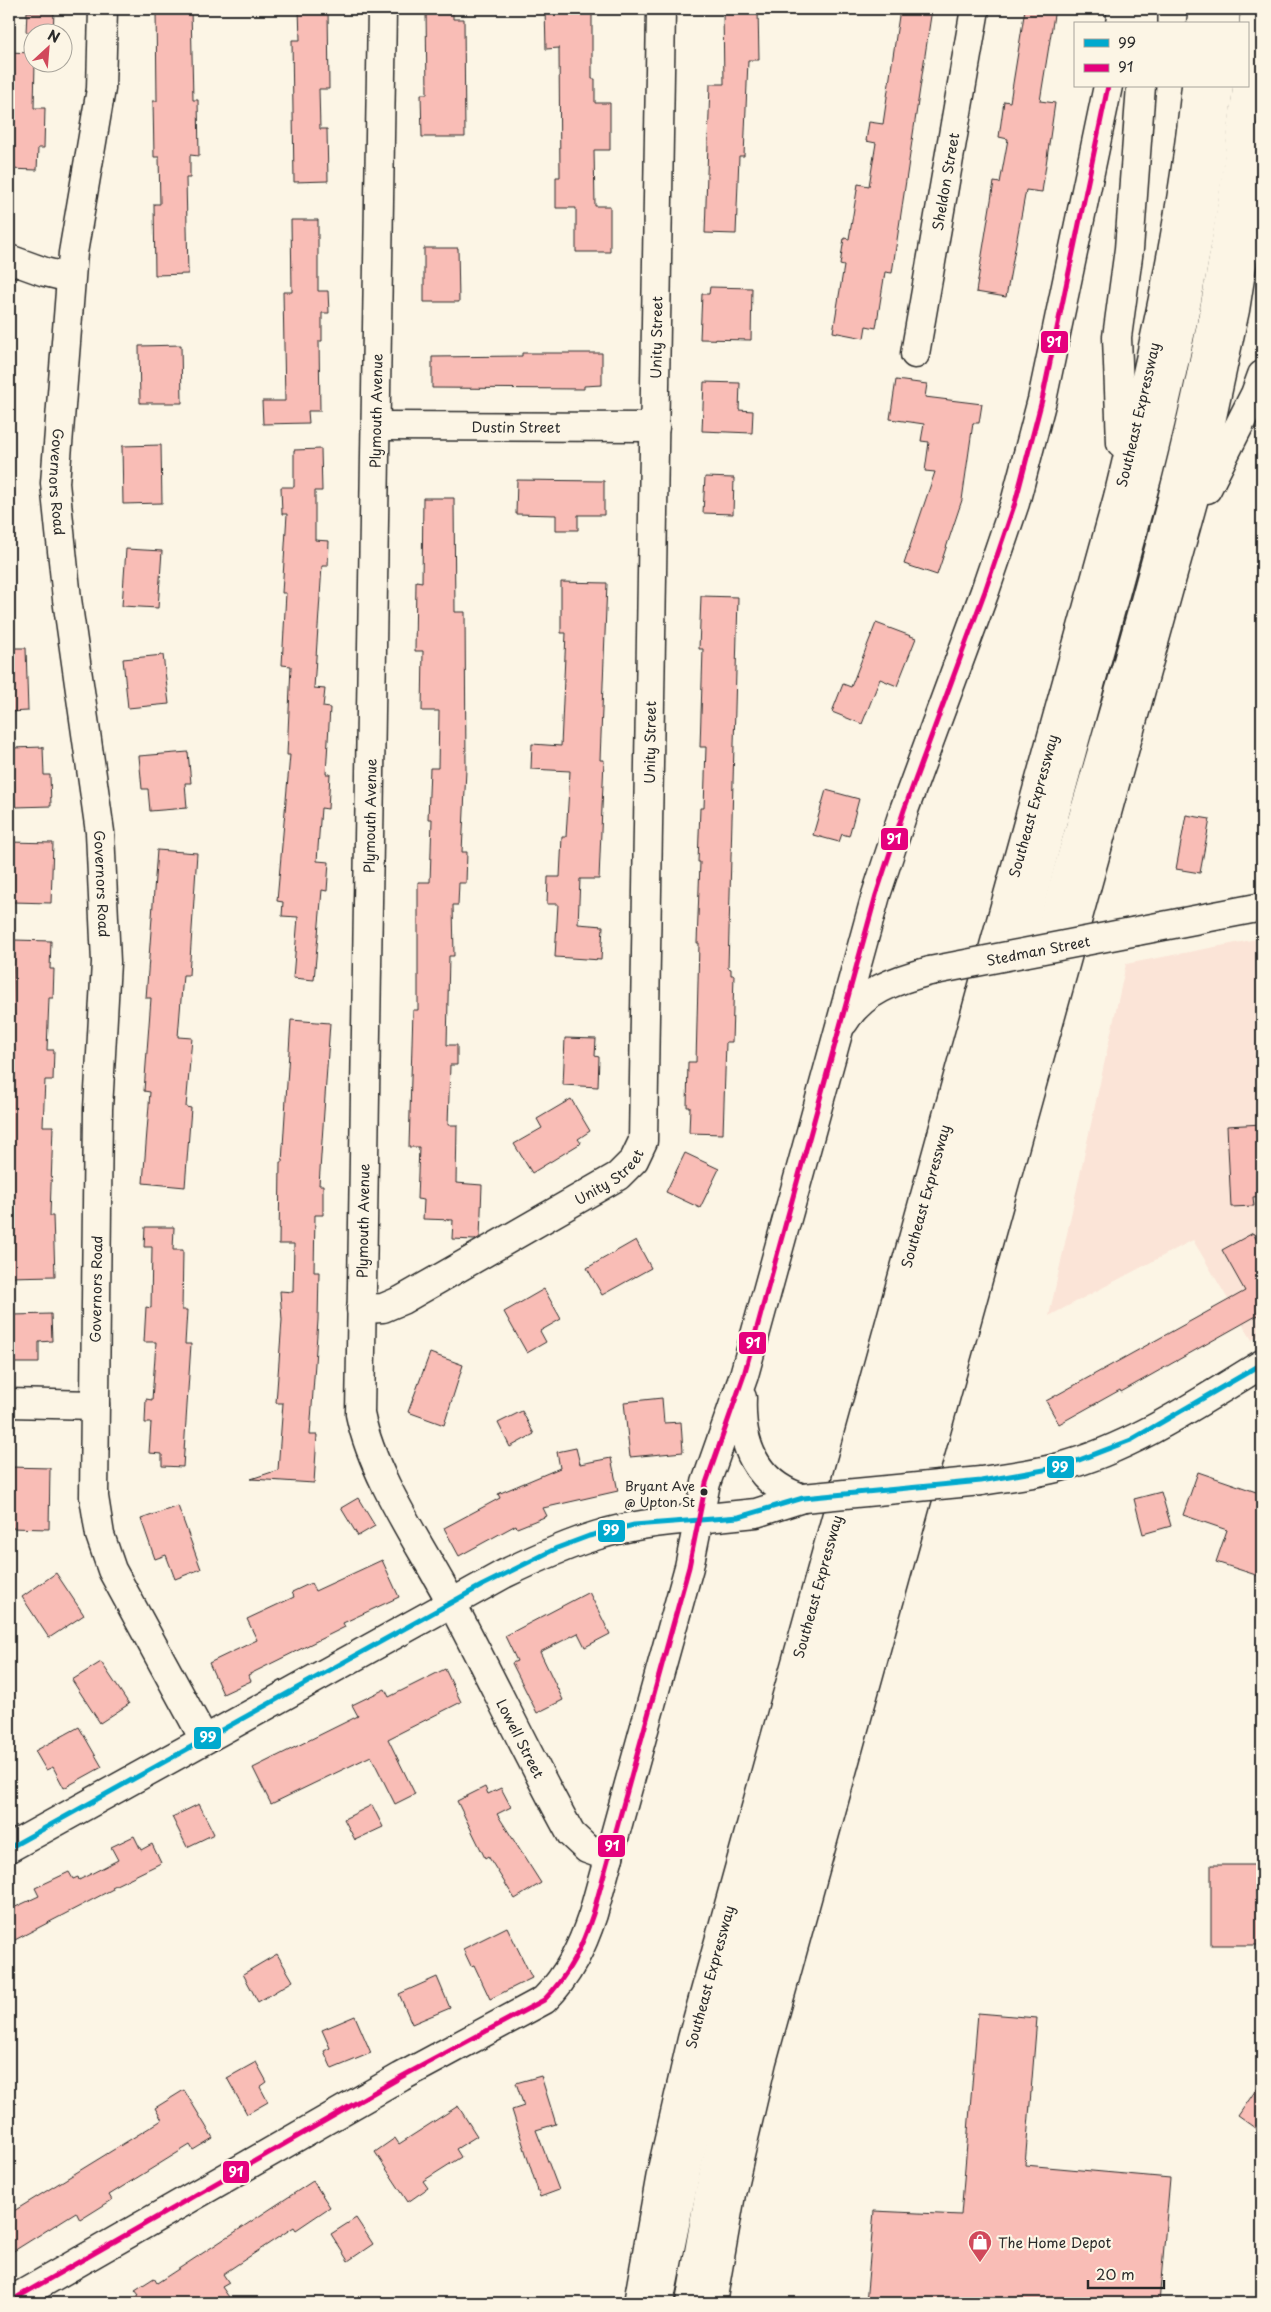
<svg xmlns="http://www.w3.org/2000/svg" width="1271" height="2312" viewBox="0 0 1271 2312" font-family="'Playpen Sans',sans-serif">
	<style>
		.built { fill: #fbe4d7 }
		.building { fill: #f9bdb6; stroke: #2b2b2b }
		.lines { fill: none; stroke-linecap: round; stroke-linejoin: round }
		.street-casing { stroke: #2b2b2b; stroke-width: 31 }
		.secondary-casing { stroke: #2b2b2b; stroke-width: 31 }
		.highway-casing { stroke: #2b2b2b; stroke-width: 31 }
		.street { stroke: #fcf5e5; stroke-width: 28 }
		.secondary { stroke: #fcf5e5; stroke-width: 28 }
		.highway { stroke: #fcf5e5; stroke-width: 28 }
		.secondary-bridge-casing { stroke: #2b2b2b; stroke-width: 31; stroke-linecap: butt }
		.secondary-bridge { stroke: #fcf5e5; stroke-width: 28 }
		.bus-1-casing { stroke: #fcf5e5; stroke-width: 9 }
		.bus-2-casing { stroke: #fcf5e5; stroke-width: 9 }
		.bus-1 { stroke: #00a9ce; stroke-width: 5 }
		.bus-2 { stroke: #e5007d; stroke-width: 5 }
		.bus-dot { fill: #2b2b2b; stroke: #fcf5e5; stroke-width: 2 }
		.labels { text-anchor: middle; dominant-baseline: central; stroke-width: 4.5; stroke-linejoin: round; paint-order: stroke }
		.bus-label { font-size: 13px; fill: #2b2b2b; stroke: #fcf5e5; text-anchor: end }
		.street-label { font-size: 14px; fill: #2b2b2b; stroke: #fcf5e5 }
		.poi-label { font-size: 14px; fill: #2b2b2b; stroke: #fcf5e5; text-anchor: start }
		.line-badge { stroke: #fcf5e5; stroke-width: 2 }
		.badge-label { font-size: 14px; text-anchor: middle; font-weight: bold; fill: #fff }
	</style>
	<rect width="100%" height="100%" fill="#fcf5e5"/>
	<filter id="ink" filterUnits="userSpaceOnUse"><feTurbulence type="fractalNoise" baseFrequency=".02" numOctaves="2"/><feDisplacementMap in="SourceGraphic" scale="10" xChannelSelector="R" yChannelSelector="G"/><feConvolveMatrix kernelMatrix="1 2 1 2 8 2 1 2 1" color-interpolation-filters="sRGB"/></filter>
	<g filter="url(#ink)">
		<path class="built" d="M1262,938V1334L1252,1340L1193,1240L1049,1316L1126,964Z"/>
		<g class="building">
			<path d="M156,9H191L193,100H198L199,156L190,155V178H186L188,274L155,275L154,204H160L159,157H154L153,101H157Z"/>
			<path d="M299,9H328L329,89H319L320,129H327L328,181L294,182L292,40H300Z"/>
			<path d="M426,9H453V19H464L465,137H422L421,94H427Z"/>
			<path d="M545,9H592V79H595V103H610V150H594L595,206H610V252H576V208H556V177H560L559,48L546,49Z"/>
			<path d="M723,9H758L759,60H748L744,156H739L736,234L705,233L710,84H724Z"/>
			<path d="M900,9H932L892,273L885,272L876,328L866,326L864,338L833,332L844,266L840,265L844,238L849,239L858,184L869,186L876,143L866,141L869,122L883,124Z"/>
			<path d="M1025,9H1055L1040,101L1055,103L1042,192L1026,190L1006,297L976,292L994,182L1000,183L1008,139L999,137L1004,101L1010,102Z"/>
			<path d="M27,12L54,13L53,32H26Z"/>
			<path d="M9,52L32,53V62H35L34,108H45L44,148H38L37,170L9,169Z"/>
			<path d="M291,220H318V291H328L329,313H322V341H319L320,411H308L309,423L263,424L262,401H285L283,292H292Z"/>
			<path d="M424,248H458L459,302H424Z"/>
			<path d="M710,287L752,288L751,340L700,339L702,294H709Z"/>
			<path d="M181,345L182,403H140L139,346Z"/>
			<path d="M522,353H602V385L584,386V389L432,388V357L522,356Z"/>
			<path d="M896,380L927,384L925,397L982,404L979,423H973L962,500L937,575L904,564L935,472L925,471L929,442L921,441L924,424L890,419Z"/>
			<path d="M704,382L740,383L739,410L753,411L752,433L702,431Z"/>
			<path d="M161,445L162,503L123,504L122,446Z"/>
			<path d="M321,449L322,491H315V540L329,541L328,566H322L314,688L325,689L323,707L330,708L326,774H330L328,809L321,808L317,861L329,862L327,891L322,890L314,980L293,978L298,917L282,916L283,902L277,901L290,755H287L291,666L282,665L286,593H282L287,514H282L281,487H294V450Z"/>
			<path d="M705,477L734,478L733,514L703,513Z"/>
			<path d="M517,480L604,481V515H578V530H556V515L516,514Z"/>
			<path d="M423,498H454L455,612H465L466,770L462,852H467L466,883H459L458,905H453L454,956H449L447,1045H457V1065H450L448,1125H457L456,1183L482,1185L480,1237L475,1240L452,1239L453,1220L423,1219L424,1200L417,1199L419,1147H409L413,1010H418V882H430L432,819H428L430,768H438L439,711H422L423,651H415L416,581L422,582Z"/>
			<path d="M126,549L162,551L158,608L122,606Z"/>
			<path d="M561,582L607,583L600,760H604L599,879H580L578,924L603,926L601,960L555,957L558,904H547L548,877H560L562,837H566L570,771L531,769L532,744L561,746L566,633H561Z"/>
			<path d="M701,596L738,597L728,968L731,969V975H734L732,1042H726L723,1134L689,1133L690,1107H687L688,1062H696L699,943H697L700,862H698L700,808H704L706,747H700L703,649H699Z"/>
			<path d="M876,623L916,638L897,686L880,679L862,724L832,712L843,684L851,687Z"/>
			<path d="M9,648H26L28,711L9,712Z"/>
			<path d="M163,655L169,704L128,708L123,659Z"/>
			<path d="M43,747L44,775H50L51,806L15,807L12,748Z"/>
			<path d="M188,752L191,783H185L187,808L150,811L148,789H142L139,756Z"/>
			<path d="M826,790L859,799L849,836L842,834L839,842L813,835Z"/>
			<path d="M1186,815L1210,819L1200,873L1176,869Z"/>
			<path d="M9,842L53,843L51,903L12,902L13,869H9Z"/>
			<path d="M157,850L197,853L189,975H183L178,1037L192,1038L186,1107L191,1108L185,1187L143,1183L150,1092L144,1091L151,998H146Z"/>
			<path d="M14,940L51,941L50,969H54L53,998H49L47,1050H54L53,1080H45L43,1126H53L50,1216H53L55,1276L9,1277V1091Z"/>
			<path d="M291,1020L330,1023L319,1185H323V1215H315L314,1272H319L318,1320L310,1435H317L314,1483L251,1479L278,1470L283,1403H276L282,1320L280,1291L293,1292L294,1244H279L280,1162H282Z"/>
			<path d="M565,1038L596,1039L595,1056L599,1057L598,1087L563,1085Z"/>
			<path d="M571,1099L590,1131L578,1139L581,1143L532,1173L514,1144L542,1128L537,1119Z"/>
			<path d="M1262,1124V1196L1253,1197L1254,1206L1231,1207L1227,1126Z"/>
			<path d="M685,1153L719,1169L700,1208L666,1192Z"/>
			<path d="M145,1227H174L173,1250H183L182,1310H187L185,1344H191L183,1467L162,1466V1454L149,1453L151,1423H145L146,1399L152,1400L156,1342H144L146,1307L151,1308L152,1247H144Z"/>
			<path d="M1253,1233L1262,1250V1323L1258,1315L1121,1392L1120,1390L1059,1424L1046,1401L1245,1291L1222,1250Z"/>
			<path d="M636,1240L651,1268L602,1295L587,1268Z"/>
			<path d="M544,1289L561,1319L540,1331L546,1342L527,1353L504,1312Z"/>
			<path d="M51,1314L52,1341L39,1342V1363H9V1336H13V1315Z"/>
			<path d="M430,1353L463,1365L444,1425L408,1412Z"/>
			<path d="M662,1398L664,1423L681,1422L683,1452L630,1457L624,1402Z"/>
			<path d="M522,1411L534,1434L510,1447L498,1423Z"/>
			<path d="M576,1448L580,1464L611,1458L618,1491L543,1508L547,1516L517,1528L516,1525L459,1556L444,1528L500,1498L498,1494L560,1468L557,1452Z"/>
			<path d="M9,1467L50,1468L49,1529L9,1528Z"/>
			<path d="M1198,1472L1262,1494V1577L1216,1562L1227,1530L1183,1515Z"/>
			<path d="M1161,1492L1171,1526L1143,1534L1134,1499Z"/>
			<path d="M358,1498L375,1526L358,1536L341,1508Z"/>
			<path d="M178,1506L201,1569L175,1579L166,1555L155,1559L141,1519Z"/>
			<path d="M382,1560L399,1597L343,1623L345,1627L248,1675L251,1681L223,1694L209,1663L257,1640L247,1619L294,1597L292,1592L311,1583L315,1591Z"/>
			<path d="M56,1573L84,1615L49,1638L22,1597Z"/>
			<path d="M589,1592L610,1634L585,1647L578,1633L540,1652L563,1700L537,1713L512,1663L517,1661L505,1636Z"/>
			<path d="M101,1662L129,1704L100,1723L72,1680Z"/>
			<path d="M445,1669L461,1702L388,1739L415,1794L395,1804L371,1756L271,1804L253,1768L358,1716L352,1705L385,1689L389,1697Z"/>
			<path d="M79,1727L102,1767L64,1788L53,1767L46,1770L35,1751Z"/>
			<path d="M485,1787L488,1794L501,1788L511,1807L497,1814L541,1883L515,1899L488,1856L485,1858L457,1801Z"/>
			<path d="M199,1804L214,1834L187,1847L172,1817Z"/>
			<path d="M372,1805L383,1827L355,1840L344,1819Z"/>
			<path d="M134,1836L141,1850L152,1844L161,1863L112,1887L113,1889L9,1943V1910L39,1896L35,1888L69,1872L73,1879L78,1877L79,1880L118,1860L111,1847Z"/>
			<rect x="1211" y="1865" width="51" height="80"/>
			<path d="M507,1927L532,1978L490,1999L474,1965L471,1966L463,1949Z"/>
			<path d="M277,1954L293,1981L258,2002L243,1974Z"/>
			<path d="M437,1977L450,2008L412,2024L399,1994Z"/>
			<path d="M978,2013L1037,2018L1025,2165L1170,2178L1159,2303H866L874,2211L961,2215Z"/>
			<path d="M355,2016L371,2053L332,2069L324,2051L330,2048L322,2030Z"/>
			<path d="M256,2062L267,2082L260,2087L268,2102L247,2114L227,2078Z"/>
			<path d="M541,2076L556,2124L536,2130L559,2190L540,2197L512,2110L524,2106L516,2083Z"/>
			<path d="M1262,2081V2133L1238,2116Z"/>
			<path d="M184,2090L213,2138L193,2150L190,2145L109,2195L112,2200L80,2220L76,2212L9,2254V2214L162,2120L155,2108Z"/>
			<path d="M458,2106L477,2136L456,2149L461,2157L423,2181L428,2188L408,2202L375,2152L395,2138L399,2144Z"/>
			<path d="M313,2181L330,2207L296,2230L294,2227L223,2274L229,2283L222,2287L233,2303H127L139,2295L135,2290L154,2278L157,2283Z"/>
			<path d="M356,2218L373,2244L348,2261L331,2234Z"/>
		</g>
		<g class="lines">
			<g class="street-casing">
				<g id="street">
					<path id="s1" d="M103,9L101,89L73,253L55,483L67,599L100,832L106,962L98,1109L94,1497L100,1535L112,1570L204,1739"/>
					<path id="s2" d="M382,9L360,1414C373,1477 420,1544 451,1602C492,1679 529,1758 571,1834L587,1849L609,1857"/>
					<path d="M9,259L45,272L70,278"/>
					<path id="s3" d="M915,354L975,9"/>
					<path id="s4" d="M376,426L655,427"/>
					<path id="s5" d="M361,1309L383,1308L402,1300L618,1176L634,1160L643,1141L661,9"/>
					<path d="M9,1403L95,1405"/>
					<path d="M9,1848L504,1574C574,1540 619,1523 697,1519"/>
				</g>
			</g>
			<g class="secondary-casing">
				<g id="secondary">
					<path d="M1120,24L1122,9"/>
					<path d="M1137,931L1262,907"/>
					<path d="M844,1022C863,991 895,980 930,971"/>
					<path d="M742,1398C740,1444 756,1484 803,1498"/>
					<path d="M981,1481C1007,1477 1034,1474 1060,1467C1132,1448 1198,1403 1262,1364"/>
					<path d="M697,1519L756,1513L803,1498"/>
					<path d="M9,2302L401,2077L544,2000C569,1975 582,1947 593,1914L689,1567L706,1483L744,1375L876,895L904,810L985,591L1015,503L1042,400L1108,86"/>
				</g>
			</g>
			<g class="highway-casing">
				<g id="highway">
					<path d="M1143,24V9"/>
					<path d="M1201,24L1203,9"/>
					<path d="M1225,24L1226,9"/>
					<path d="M1121,443L1117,337L1129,249L1141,86"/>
					<path d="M1207,489L1255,394L1262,375"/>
					<path id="s6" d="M638,2303L661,2174L692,2039L1118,497C1151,361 1182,226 1196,86"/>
					<path d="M659,2303L684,2180L716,2047L1148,474C1180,347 1206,217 1219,86"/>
					<path d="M690,2303L710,2190L741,2056C843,1680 947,1305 1051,930C1096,766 1148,604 1187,438C1220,297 1242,154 1255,9"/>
					<path d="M712,2303L731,2194L762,2061L1197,487L1235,310L1262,139"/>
				</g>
			</g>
			<use href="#street" class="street"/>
			<use href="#secondary" class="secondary"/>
			<use href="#highway" class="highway"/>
			<g class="secondary-bridge-casing">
				<g id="secondary-bridge">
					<path id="s7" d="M930,971L1137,931"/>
					<path d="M803,1498L981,1481"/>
				</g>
			</g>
			<use href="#secondary-bridge" class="secondary-bridge"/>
			<g class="bus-1-casing">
				<path id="bus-1" d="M9,1848L481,1586L557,1548L589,1536L634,1525L739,1517L803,1498L981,1481L1061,1467L1131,1440L1262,1364"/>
			</g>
			<g class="bus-2-casing">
				<path id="bus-2" d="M9,2302L401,2077L544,2000C569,1975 582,1947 593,1914L689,1567L706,1483L744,1375L876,895L904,810L985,591L1015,503L1042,400L1108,86"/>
			</g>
			<use href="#bus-1" class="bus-1"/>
			<use href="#bus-2" class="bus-2"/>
		</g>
	</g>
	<defs>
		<g id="shop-pin" transform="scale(1.25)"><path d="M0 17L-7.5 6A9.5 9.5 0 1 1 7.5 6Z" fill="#d1495b" stroke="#fcf5e5"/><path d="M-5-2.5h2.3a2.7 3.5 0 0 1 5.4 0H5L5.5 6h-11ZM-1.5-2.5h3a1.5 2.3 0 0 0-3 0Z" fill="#fff"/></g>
	</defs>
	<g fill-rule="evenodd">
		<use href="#shop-pin" x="980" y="2242"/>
	</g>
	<circle class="bus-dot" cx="704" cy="1492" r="4.5"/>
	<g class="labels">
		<g class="bus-label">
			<text x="695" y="1485">Bryant Ave<tspan x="695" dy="16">@ Upton St</tspan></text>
		</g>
		<g class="street-label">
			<text stroke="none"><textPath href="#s3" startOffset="175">Sheldon Street</textPath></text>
			<text stroke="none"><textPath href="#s5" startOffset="1139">Unity Street</textPath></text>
			<text transform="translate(376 411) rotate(-89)">Plymouth Avenue</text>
			<text stroke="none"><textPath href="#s6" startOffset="1954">Southeast Expressway</textPath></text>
			<text stroke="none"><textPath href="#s4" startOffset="140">Dustin Street</textPath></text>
			<text stroke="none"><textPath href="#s1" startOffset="476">Governors Road</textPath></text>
			<text stroke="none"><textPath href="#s5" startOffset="734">Unity Street</textPath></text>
			<text stroke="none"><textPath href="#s6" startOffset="1549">Southeast Expressway</textPath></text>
			<text transform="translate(370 816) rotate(-89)">Plymouth Avenue</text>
			<text stroke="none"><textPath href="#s1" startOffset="881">Governors Road</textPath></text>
			<text stroke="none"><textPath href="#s7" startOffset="110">Stedman Street</textPath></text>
			<text stroke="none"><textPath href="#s5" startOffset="284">Unity Street</textPath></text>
			<text stroke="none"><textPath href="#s6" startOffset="1144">Southeast Expressway</textPath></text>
			<text transform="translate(363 1221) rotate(-89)">Plymouth Avenue</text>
			<text transform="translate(96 1289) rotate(-89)">Governors Road</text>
			<text stroke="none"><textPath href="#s6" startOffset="739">Southeast Expressway</textPath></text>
			<text stroke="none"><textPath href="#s2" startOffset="1768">Lowell Street</textPath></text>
			<text stroke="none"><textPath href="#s6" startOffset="334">Southeast Expressway</textPath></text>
		</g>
		<g class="poi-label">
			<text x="998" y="2242">The Home Depot</text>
		</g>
	</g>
	<g class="line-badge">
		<rect x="1040" y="330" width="29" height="24" rx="5" fill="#e5007d"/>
		<rect x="880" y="827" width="29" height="24" rx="5" fill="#e5007d"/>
		<rect x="738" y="1331" width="29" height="24" rx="5" fill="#e5007d"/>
		<rect x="1046" y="1455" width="29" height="24" rx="5" fill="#00a9ce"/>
		<rect x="597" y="1519" width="29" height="24" rx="5" fill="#00a9ce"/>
		<rect x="193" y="1726" width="29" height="24" rx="5" fill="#00a9ce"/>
		<rect x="597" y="1834" width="29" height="24" rx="5" fill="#e5007d"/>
		<rect x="222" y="2160" width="28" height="24" rx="5" fill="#e5007d"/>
	</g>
	<g class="badge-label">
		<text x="1054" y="347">91</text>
		<text x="894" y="844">91</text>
		<text x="753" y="1348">91</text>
		<text x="1060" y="1472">99</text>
		<text x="611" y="1535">99</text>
		<text x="208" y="1742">99</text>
		<text x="612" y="1851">91</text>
		<text x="236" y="2177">91</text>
	</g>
	<rect width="1271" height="2312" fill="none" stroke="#fcf5e5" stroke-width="30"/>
	<rect x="15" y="15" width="1241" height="2282" fill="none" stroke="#2b2b2b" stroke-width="2" filter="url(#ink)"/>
	<rect x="1074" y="22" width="175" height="65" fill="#fcf5e5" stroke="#a8a49b"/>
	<rect x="1084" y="39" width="25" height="8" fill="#00a9ce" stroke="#a8a49b"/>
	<text x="1118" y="48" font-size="15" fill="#2b2b2b">99</text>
	<rect x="1084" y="64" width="25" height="8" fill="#e5007d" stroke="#a8a49b"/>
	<text x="1118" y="72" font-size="15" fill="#2b2b2b">91</text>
	<g transform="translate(48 48) rotate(26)"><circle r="24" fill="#fcf5e5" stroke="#a8a49b"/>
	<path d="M0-4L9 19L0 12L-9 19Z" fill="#d1495b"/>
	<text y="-8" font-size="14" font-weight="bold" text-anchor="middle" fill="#2b2b2b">N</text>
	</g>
	<path d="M1088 2280v8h76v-8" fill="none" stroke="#2b2b2b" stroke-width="2.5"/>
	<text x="1096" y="2280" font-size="15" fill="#2b2b2b" stroke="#fcf5e5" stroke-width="4" paint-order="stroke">20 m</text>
</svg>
